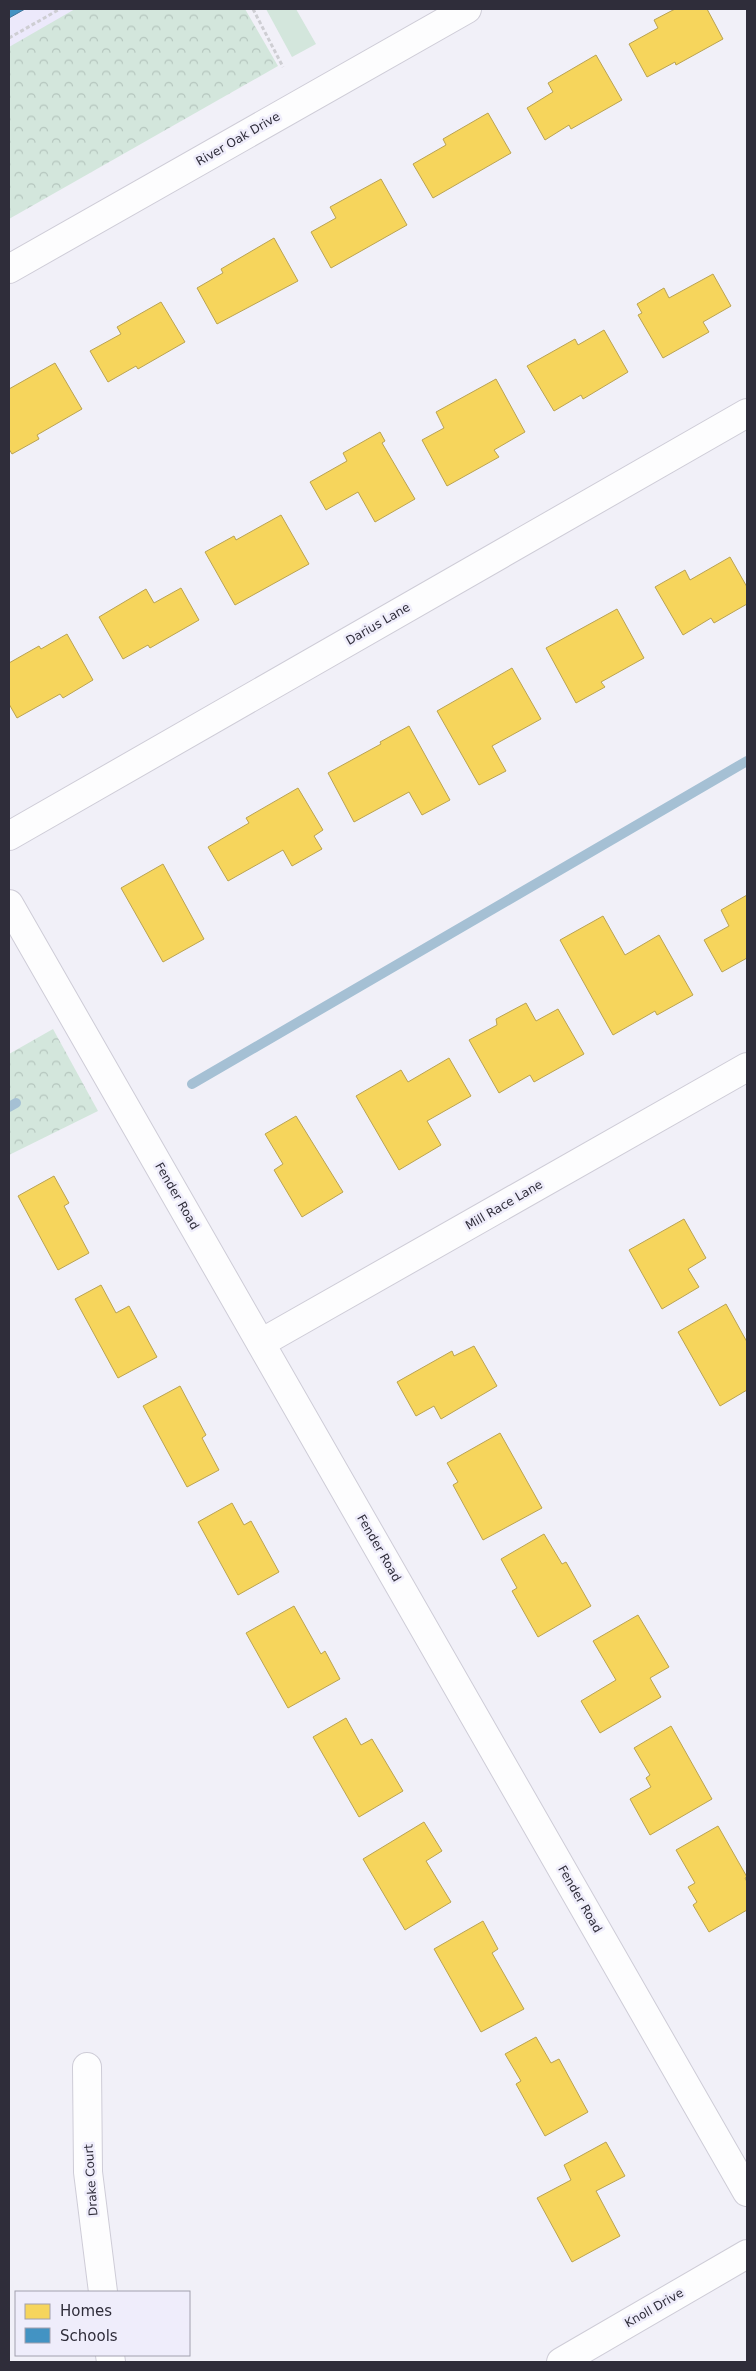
<svg xmlns="http://www.w3.org/2000/svg" width="756" height="2371" viewBox="0 0 756 2371" font-family="'DejaVu Sans',sans-serif">
	<style>
		.built { fill: #ece9fb }
		.green { fill: #d3e6dc }
		.park { fill: url(#park-crowns) }
		.homes { fill: #f6d55c; stroke: #baa352 }
		.schools { fill: #4393c3; stroke: #3d749a }
		.lines { fill: none; stroke-linecap: round; stroke-linejoin: round }
		.stream { stroke: #a5c0d4; stroke-width: 10 }
		.minor-casing { stroke: #ceccd7; stroke-width: 30 }
		.path { stroke: #ceced3; stroke-width: 3; stroke-dasharray: 4 2.5; stroke-linecap: butt }
		.minor { stroke: #fdfdfe; stroke-width: 28 }
		.labels { text-anchor: middle; dominant-baseline: central; stroke-width: 5; stroke-linejoin: round; paint-order: stroke }
		.street-label { font-size: 12px; fill: #2f2d3a; stroke: #efedfb }
	</style>
	<defs>
		<pattern id="park-crowns" width="20" height="18" patternUnits="userSpaceOnUse" patternTransform="scale(1.25)"><rect width="20" height="18" fill="#d3e6dc"/><path d="M2 6a3 3 0 1 1 6 0M12 15a3 3 0 1 1 6 0" fill="none" stroke="#b5c6be"/></pattern>
	</defs>
	<rect width="100%" height="100%" fill="#f1f0f8"/>
	<path class="built" d="M9,9H85L9,52Z"/>
	<path class="green" d="M266,9H296L316,44L292,57Z"/>
	<g class="park">
		<path d="M75,9H245L278,66L9,219V47Z"/>
		<path d="M53,1029L98,1111L9,1155V1054Z"/>
	</g>
	<g class="homes">
		<path d="M675,9H707L723,39L676,65L675,62L647,77L629,44L658,28L654,20Z"/>
		<path d="M596,55L622,100L571,129L569,125L545,140L527,108L553,92L548,83Z"/>
		<path d="M488,113L511,153L433,198L413,164L446,145L443,139Z"/>
		<path d="M381,179L407,225L331,268L311,232L336,218L330,207Z"/>
		<path d="M274,238L298,281L217,324L197,288L223,273L221,269Z"/>
		<path d="M713,274L731,306L703,322L709,332L663,358L638,315L642,313L637,304L664,288L669,298Z"/>
		<path d="M161,302L185,342L138,369L136,366L108,382L90,351L121,334L117,327Z"/>
		<path d="M604,330L628,372L583,399L581,395L554,411L527,366L575,339L578,345Z"/>
		<path d="M55,363L82,409L37,435L39,439L12,454L9,449V389Z"/>
		<path d="M496,379L525,432L494,450L499,457L447,486L422,440L444,428L436,412Z"/>
		<path d="M380,432L385,441L382,443L415,499L375,522L358,492L326,510L310,482L347,461L343,453Z"/>
		<path d="M281,515L309,564L235,605L205,552L234,536L236,540Z"/>
		<path d="M730,557L747,587V604L714,623L711,618L683,635L655,587L685,570L690,580Z"/>
		<path d="M181,588L199,620L150,648L148,645L123,659L99,617L146,589L154,603Z"/>
		<path d="M617,609L644,658L601,682L605,687L576,703L546,648Z"/>
		<path d="M67,634L93,680L63,698L60,694L17,718L9,704V663L39,646L41,649Z"/>
		<path d="M512,668L541,719L492,746L506,771L479,785L437,711Z"/>
		<path d="M409,726L450,800L422,815L409,792L354,822L328,773L381,744L380,742Z"/>
		<path d="M298,788L323,830L314,836L322,849L292,866L283,850L228,881L208,847L249,823L246,818Z"/>
		<path d="M163,864L204,939L163,962L121,888Z"/>
		<path d="M747,895V958L722,972L704,940L729,926L721,910Z"/>
		<path d="M603,916L625,955L659,935L693,995L657,1015L655,1011L613,1035L560,940Z"/>
		<path d="M526,1003L536,1021L558,1009L584,1054L534,1082L530,1075L499,1093L469,1040L497,1025L496,1019Z"/>
		<path d="M449,1058L471,1096L427,1121L441,1145L399,1170L356,1096L401,1070L408,1082Z"/>
		<path d="M296,1116L343,1192L302,1217L274,1170L283,1164L265,1134Z"/>
		<path d="M54,1176L69,1203L64,1206L89,1253L58,1270L18,1196Z"/>
		<path d="M684,1219L706,1258L688,1269L699,1287L662,1309L629,1250Z"/>
		<path d="M101,1285L116,1313L129,1306L157,1357L118,1378L75,1299Z"/>
		<path d="M726,1304L747,1342V1390L720,1406L678,1332Z"/>
		<path d="M474,1346L497,1386L441,1419L434,1406L416,1416L397,1382L452,1351L454,1356Z"/>
		<path d="M180,1386L206,1435L202,1438L219,1470L187,1487L143,1406Z"/>
		<path d="M500,1433L542,1508L483,1540L453,1485L458,1482L447,1463Z"/>
		<path d="M232,1503L244,1525L251,1521L279,1572L238,1595L198,1522Z"/>
		<path d="M544,1534L562,1564L566,1562L591,1606L538,1637L512,1591L517,1588L501,1559Z"/>
		<path d="M294,1606L321,1654L325,1651L340,1679L288,1708L246,1633Z"/>
		<path d="M638,1615L669,1667L650,1678L661,1697L600,1733L581,1701L616,1680L593,1641Z"/>
		<path d="M346,1718L361,1745L372,1739L403,1791L359,1817L313,1737Z"/>
		<path d="M671,1726L712,1799L650,1835L630,1799L651,1787L646,1778L650,1775L634,1748Z"/>
		<path d="M424,1822L442,1851L426,1861L451,1902L405,1930L363,1859Z"/>
		<path d="M718,1826L747,1877L745,1878L747,1882V1910L709,1932L693,1905L697,1902L688,1887L695,1883L676,1850Z"/>
		<path d="M483,1921L498,1949L492,1953L524,2009L481,2032L434,1949Z"/>
		<path d="M536,2037L551,2063L559,2059L588,2112L545,2136L516,2084L521,2081L505,2054Z"/>
		<path d="M606,2142L625,2176L596,2191L620,2236L572,2262L537,2198L571,2180L564,2165Z"/>
	</g>
	<path class="schools" d="M9,9H25L9,18Z"/>
	<g class="lines">
		<g class="stream">
			<path d="M192,1084L747,761"/>
			<path d="M9,1107L16,1103"/>
		</g>
		<g class="minor-casing">
			<g id="minor">
				<path d="M9,269L467,9"/>
				<path d="M9,836L747,413"/>
				<path d="M9,904L747,2192"/>
				<path d="M261,1343L747,1067"/>
				<path d="M87,2067L88,2172L103,2292"/>
				<path d="M110,2355L111,2362"/>
				<path d="M561,2362L747,2254"/>
			</g>
		</g>
		<g class="path">
			<path d="M253,9L283,67"/>
			<path d="M9,38L60,9"/>
		</g>
		<use href="#minor" class="minor"/>
	</g>
	<g class="labels">
		<g class="street-label">
			<text transform="translate(238 139) rotate(-30)">River Oak Drive</text>
			<text transform="translate(378 624) rotate(-30)">Darius Lane</text>
			<text transform="translate(177 1196) rotate(60)">Fender Road</text>
			<text transform="translate(504 1205) rotate(-30)">Mill Race Lane</text>
			<text transform="translate(379 1548) rotate(60)">Fender Road</text>
			<text transform="translate(580 1899) rotate(60)">Fender Road</text>
			<text transform="translate(91 2180) rotate(-94)">Drake Court</text>
			<text transform="translate(654 2308) rotate(-30)">Knoll Drive</text>
		</g>
	</g>
	<rect width="756" height="2371" fill="none" stroke="#2f2d3a" stroke-width="20"/>
	<rect x="15" y="2291" width="175" height="65" fill="#efedfb" stroke="#a2a0ae"/>
	<rect x="25" y="2304" width="25" height="15" fill="#f6d55c" stroke="#a2a0ae"/>
	<text x="60" y="2316" font-size="15" fill="#2f2d3a">Homes</text>
	<rect x="25" y="2328" width="25" height="15" fill="#4393c3" stroke="#a2a0ae"/>
	<text x="60" y="2341" font-size="15" fill="#2f2d3a">Schools</text>
</svg>
